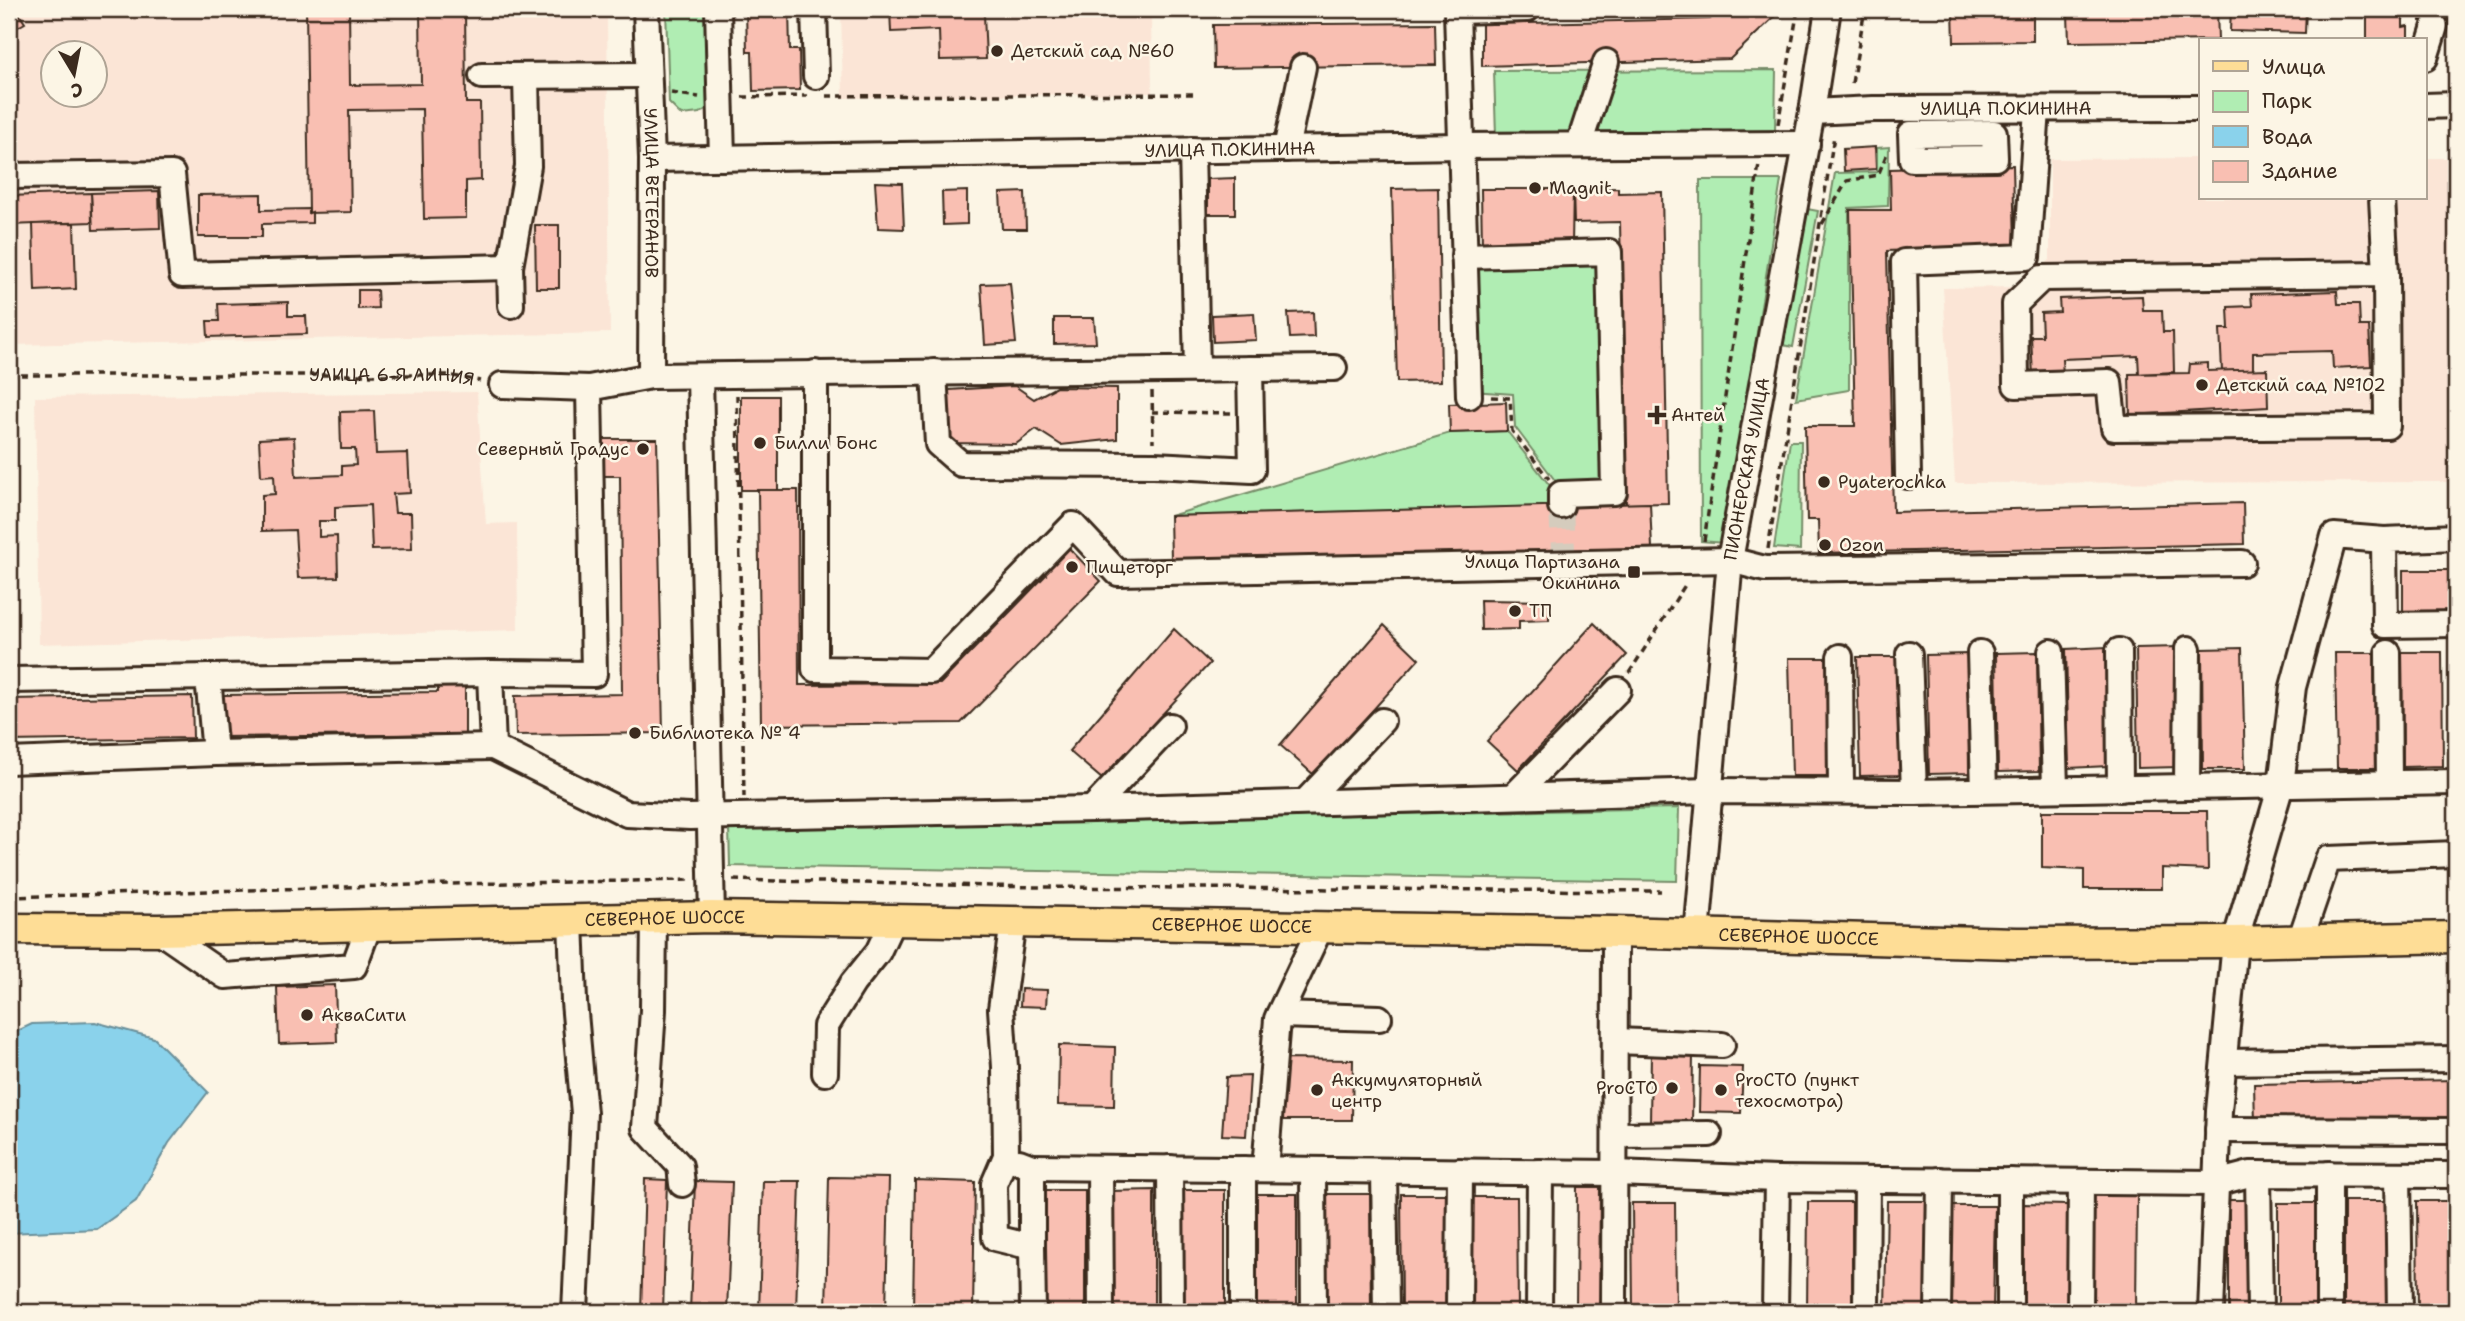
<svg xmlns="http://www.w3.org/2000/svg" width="2465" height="1321" viewBox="0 0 2465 1321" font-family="'Shantell Sans',sans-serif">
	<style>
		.built { fill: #fbe5d6; fill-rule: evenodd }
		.green { fill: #b0edb3; stroke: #768c68; stroke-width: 2 }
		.water { fill: #8ad2eb; stroke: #6a8f99; stroke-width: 2 }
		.building { fill: #f9bfb2; stroke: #3b2a1e; stroke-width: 2 }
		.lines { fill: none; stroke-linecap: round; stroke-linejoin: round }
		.minor-tunnel { stroke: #d5ccbd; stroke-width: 24; stroke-dasharray: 24 12; stroke-linecap: butt }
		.minor-casing { stroke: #3b2a1e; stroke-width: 30 }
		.major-casing { stroke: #3b2a1e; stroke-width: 35 }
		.path { stroke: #3b2a1e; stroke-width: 3.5; stroke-dasharray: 7 5; stroke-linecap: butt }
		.minor { stroke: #fcf5e5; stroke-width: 24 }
		.major { stroke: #fedd96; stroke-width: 30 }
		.poi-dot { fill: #3b2a1e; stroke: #fcf5e5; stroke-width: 2.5 }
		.labels { text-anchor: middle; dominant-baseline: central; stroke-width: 5; stroke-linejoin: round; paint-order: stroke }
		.poi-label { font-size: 18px; fill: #3b2a1e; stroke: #fcf5e5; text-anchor: start }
		.street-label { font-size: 18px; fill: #3b2a1e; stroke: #fcf5e5 }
	</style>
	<rect width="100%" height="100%" fill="#fcf5e5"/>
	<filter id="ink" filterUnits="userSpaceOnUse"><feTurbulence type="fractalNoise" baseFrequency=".0143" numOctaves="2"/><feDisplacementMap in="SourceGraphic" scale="14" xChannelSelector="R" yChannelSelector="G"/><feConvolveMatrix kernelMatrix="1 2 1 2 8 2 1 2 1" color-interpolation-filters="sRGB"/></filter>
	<g filter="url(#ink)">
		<g class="built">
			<path d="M9,9H607L610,333L9,345ZM52,52H94V94H52Z"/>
			<path d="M841,9H1151L1152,93L843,98Z"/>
			<path d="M2201,158V198H2425V158H2456V482L1955,483L1943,288L2018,287L2050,260V159Z"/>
			<path d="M477,392L486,524L517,523L518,630L39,644L35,397Z"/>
		</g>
		<g class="green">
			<path d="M666,9H712L715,103L700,113L681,115L669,103Z"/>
			<path d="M1776,70L1775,132L1496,136L1494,71Z"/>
			<path d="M1889,147L1888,206L1849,208V390L1796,399L1835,173L1877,172V148Z"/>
			<path d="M1700,180H1781L1724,543L1701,541Z"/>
			<path d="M1802,208L1818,211L1793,347L1777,344Z"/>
			<path d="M1605,256L1611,489L1563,491L1515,427L1513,394L1472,391L1467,260Z"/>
			<path d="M1507,431L1558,496V506L1170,516L1450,433Z"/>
			<path d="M1790,441H1801L1800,550L1774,548Z"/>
			<path d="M1679,808L1677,881L730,866L729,828Z"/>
		</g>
		<path class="water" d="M95,1022L154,1038L208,1092L169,1143L136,1201L97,1229L9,1233V1035L32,1024Z"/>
		<g class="building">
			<path d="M9,9H16L25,23L9,32Z"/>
			<path d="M306,9H349L350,85L421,84L420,9H465L466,103H480L481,180L466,181V218L424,219L422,109L349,110L351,212L309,213Z"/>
			<path d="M746,9H789L790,50H799L800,90L753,91L752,52H747Z"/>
			<path d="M890,9H967V14H984L986,59L940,60L939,30L891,32Z"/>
			<path d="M1723,9H1774V17L1730,59L1482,66V24L1710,19Z"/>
			<path d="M1953,9H2217L2218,40L2069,42L2068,14L2033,15V41L1954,42Z"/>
			<path d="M2231,9H2306L2305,33L2230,31Z"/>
			<path d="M2367,9H2403V27L2408,26V40H2367Z"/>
			<path d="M2420,9H2456V20L2420,21Z"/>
			<path d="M1435,23L1436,65L1214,68L1213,25Z"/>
			<path d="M1875,147L1876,169L1844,171L1843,149Z"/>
			<path d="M2013,165L2015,246L1887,251L1893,512L2243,503L2244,544L1819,553L1818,520H1807L1805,426H1855L1850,210H1891L1890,169Z"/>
			<path d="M1235,178V214H1208V179Z"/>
			<path d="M875,182L902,183L904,229L878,228Z"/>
			<path d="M1438,188L1441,381L1397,382L1392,189Z"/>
			<path d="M1618,188V193L1662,192L1668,503L1626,504L1620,222L1574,223L1573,189Z"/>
			<path d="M1481,189H1573L1572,245L1482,247Z"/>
			<path d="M159,191L160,228L93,230L91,193Z"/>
			<path d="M967,191V224L943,225L942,192Z"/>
			<path d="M1025,192L1026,229H1002L1000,193Z"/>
			<path d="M91,193L92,222L9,225V196Z"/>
			<path d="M261,194V210L309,209V213L312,212V223L262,224V237H198V195Z"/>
			<path d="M74,223L76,289L35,291L33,224Z"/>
			<path d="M535,225H559V288H536Z"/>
			<path d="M1010,283L1016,343L985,345L981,284Z"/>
			<path d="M358,290H377L378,308L358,309Z"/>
			<path d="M2337,291L2338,304H2359L2360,326H2369L2371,366L2333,368L2332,351L2253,353V370L2222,371L2220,329H2229L2228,307L2252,306L2251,294Z"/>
			<path d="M2142,296L2143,310H2162L2163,332H2173L2174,372L2139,374L2138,356L2062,359L2063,376L2033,377L2031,336H2042L2041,313L2060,312L2059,299Z"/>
			<path d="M288,302V316H306L307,334L208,337L207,321H219L218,304Z"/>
			<path d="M1313,312L1314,337L1290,338L1288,313Z"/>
			<path d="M1254,313L1256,340L1213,342L1212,315Z"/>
			<path d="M1054,318H1094L1096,343L1054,344Z"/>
			<path d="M2208,363V371L2267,369L2268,407L2130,415L2129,374L2189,373L2190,364Z"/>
			<path d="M1015,386L1034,399L1056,387L1117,388V439L1061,445L1036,429L1016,444L949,443V390Z"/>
			<rect x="741" y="396" width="37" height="94"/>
			<path d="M1506,402L1507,431L1450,433L1449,404Z"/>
			<path d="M374,411L376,454L408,453L410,493L393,494L395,513H411L412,549L372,550L370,505L335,507V521H319V537L337,536L338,577L298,578L295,530L262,531V495L275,494L274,475L261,476L259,439L294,437L296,477L342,475V466L356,465L355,449H341L340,412Z"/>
			<path d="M599,439H657L663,733L516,735L515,696L622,694L620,476H600Z"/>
			<path d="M758,490H798L799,685L940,684L1046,575L1041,569L1065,544L1101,581L961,723L761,725Z"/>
			<path d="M1650,503L1652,548L1171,559L1170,516Z"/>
			<rect x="2403" y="570" width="53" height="41"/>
			<path d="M1480,600L1549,601V620L1519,621V629L1481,630Z"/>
			<path d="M1594,623L1627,655L1518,770L1487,741Z"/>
			<path d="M1384,625L1419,659L1314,775L1280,745Z"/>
			<path d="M1174,629L1210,663L1102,779L1069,751Z"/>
			<path d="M2107,647L2108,766L2069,768L2066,649Z"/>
			<path d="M2178,647L2179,767L2138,768L2136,648Z"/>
			<path d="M2242,648L2245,769H2203L2202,649Z"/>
			<path d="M2037,652L2039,771L1998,772L1996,653Z"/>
			<path d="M2402,652H2442L2443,766L2403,767Z"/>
			<path d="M2335,653H2374L2375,768H2337Z"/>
			<path d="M1968,654L1969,773L1929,774L1926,655Z"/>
			<path d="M1857,657H1898L1901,775L1860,776Z"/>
			<path d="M1789,658H1827L1830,776H1792Z"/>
			<path d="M465,679V734L224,737L223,695L438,692V680Z"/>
			<path d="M192,696L193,738L9,741V699Z"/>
			<path d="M2042,811H2207L2208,870L2162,868V889H2084V870L2042,868Z"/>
			<path d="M335,985L337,1042L279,1044L277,987Z"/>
			<path d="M1021,989L1047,990L1046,1007L1020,1006Z"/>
			<path d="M1059,1045L1115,1047L1114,1106L1058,1105Z"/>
			<path d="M1651,1052L1693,1053L1692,1124L1650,1123Z"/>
			<path d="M1282,1059L1353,1060L1352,1120H1281Z"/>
			<path d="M1700,1066L1743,1067L1741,1113L1699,1112Z"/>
			<path d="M1250,1076L1246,1136L1222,1135L1226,1077Z"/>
			<path d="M2456,1080V1120L2255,1123L2254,1084Z"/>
			<path d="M829,1177L889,1178L886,1312H826Z"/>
			<path d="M645,1179L667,1180L663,1312H641Z"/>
			<path d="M915,1180L975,1182L973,1312H913Z"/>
			<path d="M695,1181L732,1182L727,1312H690Z"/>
			<path d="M763,1181H800L796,1312H759Z"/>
			<path d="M1577,1187H1600L1599,1312H1576Z"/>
			<path d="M1040,1190H1085V1312H1041Z"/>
			<path d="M1154,1190V1312H1110V1191Z"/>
			<rect x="1180" y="1190" width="45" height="122"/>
			<path d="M1252,1194H1297V1312H1253Z"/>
			<path d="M1326,1194H1370L1371,1312H1326Z"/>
			<path d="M1401,1194H1446V1312H1402Z"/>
			<path d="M2094,1195L2137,1196L2136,1312H2093Z"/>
			<path d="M1473,1197H1517L1518,1312H1473Z"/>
			<path d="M2229,1200H2252L2251,1312H2229Z"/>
			<path d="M1887,1201H1928L1926,1312H1885Z"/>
			<rect x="2344" y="1201" width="42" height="111"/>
			<path d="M2417,1201H2456V1312H2418Z"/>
			<path d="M1808,1202H1852V1312H1807Z"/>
			<path d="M1632,1203H1675L1676,1312H1633Z"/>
			<rect x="2278" y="1203" width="42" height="109"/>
			<path d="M2024,1204L2067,1205V1312H2024Z"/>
			<path d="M1953,1206H1995L1993,1312H1951Z"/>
		</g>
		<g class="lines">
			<path class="minor-tunnel" d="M1561,506L1563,550"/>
			<g class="minor-casing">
				<g id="minor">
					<path id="s2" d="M646,9L652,159L651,376"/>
					<path d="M718,9L722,158"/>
					<path d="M814,9L816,76"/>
					<path d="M2425,58L2435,26"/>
					<path d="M482,76L648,75"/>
					<path d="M2425,106L2456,105"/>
					<path id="s3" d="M1812,112L1873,109L2201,108"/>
					<path d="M1994,133L1995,158L1912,159L1911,134Z"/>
					<path d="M1579,145L1606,62"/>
					<path d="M1286,149L1303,67"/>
					<path d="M1192,150L1197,370"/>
					<path id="s4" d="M652,159L1460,146L1807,144"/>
					<path d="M9,176L172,174L182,275L510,267"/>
					<path d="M2382,198L2386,274L2387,426L2114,428L2109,382L2016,385L2015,304L2042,278L2386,274"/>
					<path d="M1464,256L1609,252L1614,492L1561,494V506"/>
					<path d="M511,305L510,267L528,166L526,77"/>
					<path d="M934,372L938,444L961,464L1154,465L1252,470L1250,369"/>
					<path d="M815,373V669L931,671L1073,525L1118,573L1730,560L1765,569L2242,563"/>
					<path d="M700,376L712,917"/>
					<path d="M502,385L589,388L651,376L1334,368"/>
					<path d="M1469,396L1457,11L1527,9"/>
					<path d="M1908,476L1904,262L2027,257L2037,109"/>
					<path d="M2456,537L2384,540L2385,625L2456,624"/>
					<path d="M2119,651L2120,789"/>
					<path d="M2051,652L2055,788"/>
					<path d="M1980,653L1984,790"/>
					<path d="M2388,653L2389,783"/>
					<path d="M1909,654L1914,792"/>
					<path d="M1840,657L1841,791"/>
					<path d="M490,673L594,674L589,388"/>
					<path d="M208,677L215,753L493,747"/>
					<path d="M9,680L490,673L493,747L627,814L690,817L1092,809L1709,791L1914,792L2456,782"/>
					<path d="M9,761L215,753"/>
					<path d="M2187,787L2188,649"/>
					<path d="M1514,796L1618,690"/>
					<path d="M1305,802L1382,721"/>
					<path d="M1092,809L1170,726"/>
					<path d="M654,918L653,1010L645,1128L680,1166L682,1184"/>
					<path d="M571,920L574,1002L584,1113L575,1312"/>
					<path d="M1013,921L1001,1009L1005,1067L1006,1156L994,1184L995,1238L1032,1247L1033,1312"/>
					<path d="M158,930L225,976L354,966L369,925"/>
					<path id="s5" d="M1697,935L1730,560L1812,112L1828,9"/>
					<path d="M2300,941L2328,859L2456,854"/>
					<path d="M1279,1015L1379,1018"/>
					<path d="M1615,1041L1722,1045"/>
					<path d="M2224,1062L2456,1059"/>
					<path d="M825,1073L826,1026L853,983L878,952L893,920"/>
					<path d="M2218,1130L2456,1131"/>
					<path d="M1615,1135L1709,1134"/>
					<path d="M1019,1162L1032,1167V1247"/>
					<path d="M1032,1167L1615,1173L1777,1179"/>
					<path d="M1100,1168L1101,1312"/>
					<path d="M1170,1168L1171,1312"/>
					<path d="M1243,1169V1312"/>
					<path d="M1265,1169L1277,1019L1321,926"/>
					<path d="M1313,1170L1314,1312"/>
					<path d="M1384,1171L1386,1312"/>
					<path d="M2258,1174L2260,1312"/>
					<path d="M2398,1175L2400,1312"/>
					<path d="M1459,1312L1460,1171"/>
					<path d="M1539,1312L1540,1172"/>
					<path d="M1614,1312L1615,932"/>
					<path d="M1775,1312L1777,1179L2216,1183L2250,1174L2456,1175"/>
					<path d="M1866,1312L1867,1180"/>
					<path d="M1938,1312L1940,1180"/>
					<path d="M2010,1312V1181"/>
					<path d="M2080,1312L2081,1182"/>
					<path d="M2211,1312L2219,1111L2235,942L2281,785L2293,687L2334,536L2384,540"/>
					<path d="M2329,1312V1174"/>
				</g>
			</g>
			<g class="major-casing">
				<g id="major">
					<path id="s6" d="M9,929L158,930L712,917L1615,932L2017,943L2235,942L2456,937"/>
				</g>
			</g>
			<g class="path">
				<path d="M1852,83L1865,9"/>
				<path d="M671,93L699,97"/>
				<path d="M826,96L1195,94"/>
				<path d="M742,97L807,96"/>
				<path d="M1778,124L1798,9"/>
				<path d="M1822,224L1847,181L1878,175L1888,151"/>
				<path id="s1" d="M9,375H448L480,381"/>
				<path d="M1152,391L1153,442"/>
				<path d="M737,395L744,797"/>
				<path d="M1491,397L1510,398L1512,431L1549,479"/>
				<path d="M1152,412L1231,413"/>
				<path d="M1704,541L1759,164"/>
				<path d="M1768,549L1834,136"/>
				<path d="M1629,673L1687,582"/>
				<path d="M733,880L1034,887L1661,891"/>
				<path d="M9,897L449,884L690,880"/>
			</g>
			<use href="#minor" class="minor"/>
			<use href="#major" class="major"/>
		</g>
	</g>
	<g class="poi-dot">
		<circle cx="997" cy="51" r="7"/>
		<circle cx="1535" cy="188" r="7"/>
		<circle cx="2202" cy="385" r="7"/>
		<path d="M1653.5 404.5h7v7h7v7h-7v7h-7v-7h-7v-7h7z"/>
		<circle cx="760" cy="443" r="7"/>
		<circle cx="643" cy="449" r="7"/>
		<circle cx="1824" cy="482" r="7"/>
		<circle cx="1825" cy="545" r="7"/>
		<circle cx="1072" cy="567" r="7"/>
		<rect x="1627" y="565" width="14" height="14" rx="3.5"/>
		<circle cx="1515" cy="611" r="7"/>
		<circle cx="635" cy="733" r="7"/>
		<circle cx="307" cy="1015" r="7"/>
		<circle cx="1672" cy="1088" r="7"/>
		<circle cx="1317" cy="1090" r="7"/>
		<circle cx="1721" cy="1090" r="7"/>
	</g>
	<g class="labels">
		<g class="poi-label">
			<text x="1011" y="51">Детский сад №60</text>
			<text x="1549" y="188">Magnit</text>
			<text x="2216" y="385">Детский сад №102</text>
			<text x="1671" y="415">Антей</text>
			<text x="774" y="443">Билли Бонс</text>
			<text x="629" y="449" text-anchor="end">Северный Градус</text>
			<text x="1838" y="482">Pyaterochka</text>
			<text x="1839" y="545">Ozon</text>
			<text x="1620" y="562" text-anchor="end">Улица Партизана<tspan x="1620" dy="21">Окинина</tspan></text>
			<text x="1086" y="567">Пищеторг</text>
			<text x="1529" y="611">ТП</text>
			<text x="649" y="733">Библиотека № 4</text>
			<text x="321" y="1015">АкваСити</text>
			<text x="1331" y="1080">Аккумуляторный<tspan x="1331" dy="21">центр</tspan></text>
			<text x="1735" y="1080">ProСТО (пункт<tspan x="1735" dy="21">техосмотра)</tspan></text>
			<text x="1658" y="1088" text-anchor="end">ProСТО</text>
		</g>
		<g class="street-label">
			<text stroke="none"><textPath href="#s3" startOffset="194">УЛИЦА П.ОКИНИНА</textPath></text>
			<text stroke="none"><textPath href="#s4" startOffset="578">УЛИЦА П.ОКИНИНА</textPath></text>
			<text stroke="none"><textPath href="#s2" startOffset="184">УЛИЦА ВЕТЕРАНОВ</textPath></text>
			<text stroke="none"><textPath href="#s1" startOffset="383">УЛИЦА 6-Я ЛИНИЯ</textPath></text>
			<text stroke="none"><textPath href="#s5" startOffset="469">ПИОНЕРСКАЯ УЛИЦА</textPath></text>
			<text stroke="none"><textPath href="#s6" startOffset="656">СЕВЕРНОЕ ШОССЕ</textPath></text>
			<text stroke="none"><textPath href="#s6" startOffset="1223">СЕВЕРНОЕ ШОССЕ</textPath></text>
			<text stroke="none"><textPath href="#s6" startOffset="1790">СЕВЕРНОЕ ШОССЕ</textPath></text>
		</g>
	</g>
	<rect width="2465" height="1321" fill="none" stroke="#fcf5e5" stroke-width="35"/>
	<rect x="18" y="18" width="2430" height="1286" fill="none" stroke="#3b2a1e" stroke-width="2.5" filter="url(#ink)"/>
	<rect x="2199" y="38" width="228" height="161" fill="#fcf5e5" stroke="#afa495" stroke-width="2"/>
	<rect x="2213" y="61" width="35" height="10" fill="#fedd96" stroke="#afa495" stroke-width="2"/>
	<text x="2262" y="74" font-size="21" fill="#3b2a1e">Улица</text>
	<rect x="2213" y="91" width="35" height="21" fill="#b0edb3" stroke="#afa495" stroke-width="2"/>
	<text x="2262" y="108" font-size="21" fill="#3b2a1e">Парк</text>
	<rect x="2213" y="126" width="35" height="21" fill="#8ad2eb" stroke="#afa495" stroke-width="2"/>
	<text x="2262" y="144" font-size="21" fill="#3b2a1e">Вода</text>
	<rect x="2213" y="161" width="35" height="21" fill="#f9bfb2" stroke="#afa495" stroke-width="2"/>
	<text x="2262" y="178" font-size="21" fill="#3b2a1e">Здание</text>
	<g transform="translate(74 74) rotate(170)"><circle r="33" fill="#fcf5e5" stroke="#afa495" stroke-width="2"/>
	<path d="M0-5L12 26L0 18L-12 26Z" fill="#3b2a1e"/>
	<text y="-10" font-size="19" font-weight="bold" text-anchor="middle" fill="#3b2a1e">С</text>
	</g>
</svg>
